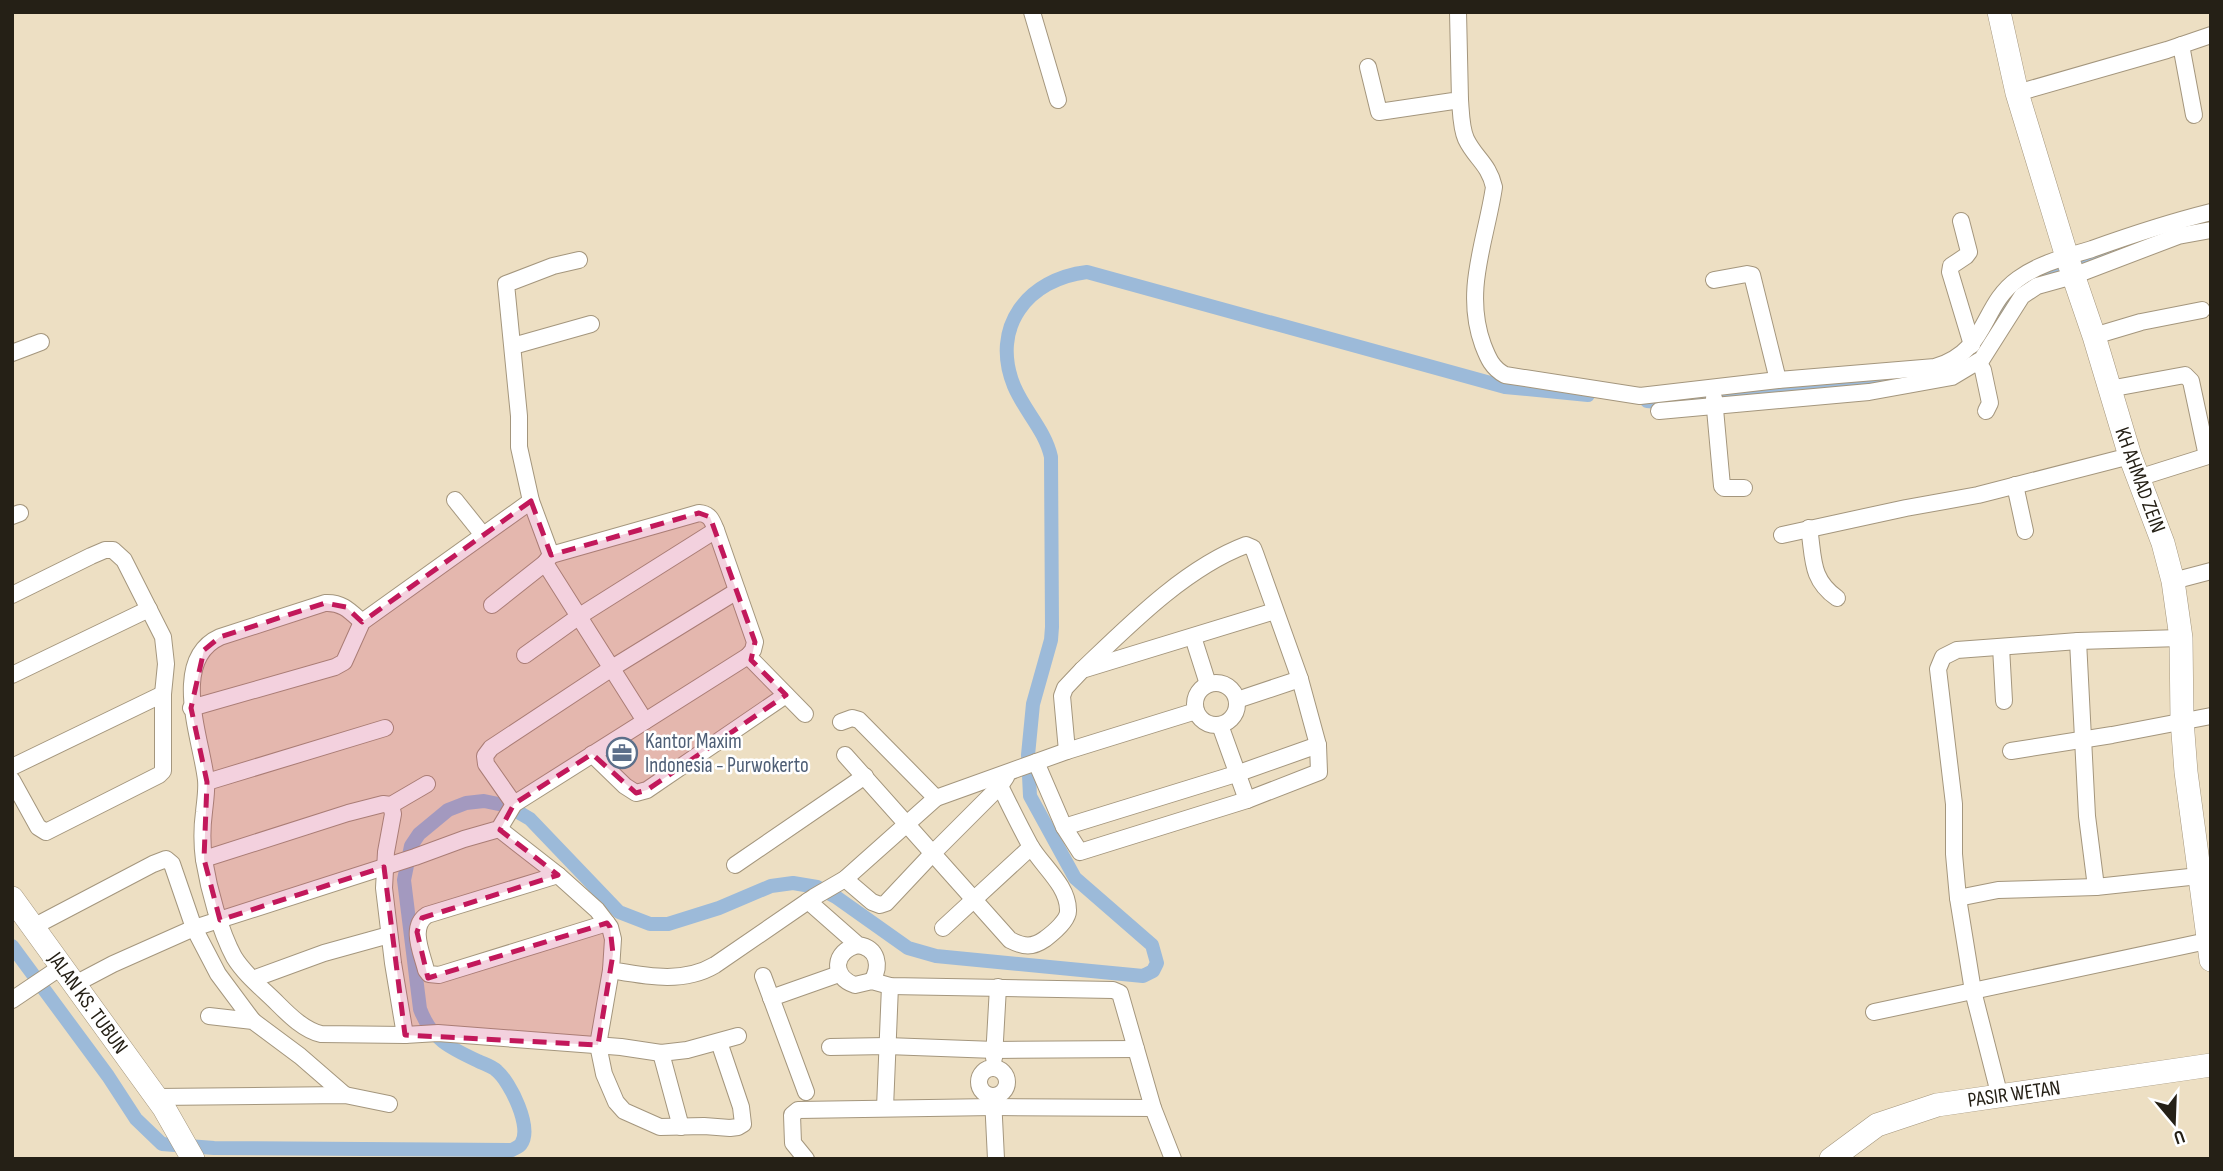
<svg xmlns="http://www.w3.org/2000/svg" width="2223" height="1171" viewBox="0 0 2223 1171" font-family="'Sofia Sans Condensed',sans-serif">
	<style>
		.lines { fill: none; stroke-linecap: round; stroke-linejoin: round }
		.canal { stroke: #9cbad9; stroke-width: 14 }
		.street-casing { stroke: #a4967d; stroke-width: 18 }
		.secondary-casing { stroke: #a4967d; stroke-width: 24 }
		.street { stroke: #fff; stroke-width: 16 }
		.secondary { stroke: #fff; stroke-width: 23 }
		.marked { fill: #c2185b; fill-opacity: 0.2; stroke: #c2185b; stroke-width: 5; stroke-dasharray: 14 9; stroke-linejoin: round }
		.labels { text-anchor: middle; dominant-baseline: central; stroke-width: 5; stroke-linejoin: round; paint-order: stroke }
		.street-label { font-size: 21px; fill: #252016; stroke: #fff }
		.service-label { font-size: 21px; fill: #4e5e75; stroke: #fff; text-anchor: start }
	</style>
	<rect width="100%" height="100%" fill="#eddfc3"/>
	<g class="lines">
		<g class="canal">
			<path d="M2175,231L2196,224L2211,223"/>
			<path d="M1982,346C1993,327 2003,306 2018,291C2043,268 2121,248 2156,237"/>
			<path d="M1647,401L1658,402L1891,378"/>
			<path d="M12,946L108,1076L136,1119L162,1144L214,1148L512,1150C515,1148 519,1147 521,1144C533,1128 510,1082 497,1071C492,1066 484,1064 478,1061C450,1048 431,1039 420,1009L404,880L411,846L419,834L448,810L466,803L484,801L508,806L530,819L619,912L650,924H668L719,908L771,886L793,883L817,887L836,897L908,948L936,956L1143,976L1153,971L1157,963L1152,945L1075,878L1030,796L1028,755L1033,704L1051,640L1052,627L1051,457C1045,430 1025,412 1014,386C990,327 1028,279 1087,272L1505,387L1588,395"/>
		</g>
		<g class="street-casing">
			<g id="street">
				<path d="M1032,12L1058,100"/>
				<path d="M2181,45L2194,115"/>
				<path d="M1368,67L1379,112L1460,100L1458,12"/>
				<path d="M2017,93L2167,50L2211,35"/>
				<path d="M1460,100C1461,112 1461,128 1466,139C1475,158 1489,164 1494,187C1486,241 1463,291 1483,345C1488,358 1492,368 1505,375L1640,396L1778,380L1935,367C1989,351 1980,306 2018,279C2040,263 2066,257 2092,249C2131,235 2171,222 2211,212"/>
				<path d="M1961,221L1969,252L1966,256L1951,266L1950,272L1972,345"/>
				<path d="M579,260L553,266L506,284L519,416V447L531,501L551,555L545,563L645,721"/>
				<path d="M1714,280L1747,274L1752,275L1778,380"/>
				<path d="M2094,336L2141,322L2202,310"/>
				<path d="M513,346L591,324"/>
				<path d="M12,353L41,342"/>
				<path d="M1978,362L1983,370L1990,403L1986,411"/>
				<path d="M2109,389L2185,375L2191,381L2207,456"/>
				<path d="M1714,398L1722,486L1724,488H1744"/>
				<path d="M1659,411L1869,392L1952,377L1982,359L2022,296L2037,286L2073,276L2178,236L2211,230"/>
				<path d="M2138,478L2211,455"/>
				<path d="M2015,485L2025,531"/>
				<path d="M455,500L483,535"/>
				<path d="M12,516L20,513"/>
				<path d="M1809,528C1814,558 1810,579 1837,598"/>
				<path d="M1782,535L1906,508L1978,495L2130,456"/>
				<path d="M2173,581L2211,571"/>
				<path d="M12,595L91,556L105,550H113L124,560L163,637L166,664L163,694V771L159,775L46,832L38,827L12,780"/>
				<path d="M492,605L545,563"/>
				<path d="M362,622C350,611 342,602 325,603L220,637C169,660 202,741 206,780C207,790 205,802 204,812C202,827 202,845 204,860C209,890 220,931 234,957C245,975 263,989 278,1004C289,1015 304,1030 321,1034L405,1035L438,1033L621,1047L661,1053L687,1050L738,1036"/>
				<path d="M1193,637L1208,684"/>
				<path d="M2078,641L2087,816L2096,887"/>
				<path d="M2001,647L2004,701"/>
				<path d="M525,655L578,617L716,530"/>
				<path d="M748,656L805,714"/>
				<path d="M12,675L149,609"/>
				<circle cx="1216" cy="704" r="21"/>
				<path d="M1237,700L1300,679"/>
				<path d="M191,708L335,667L344,662L362,622L531,501"/>
				<path d="M841,722L852,718L859,720L936,798"/>
				<path d="M1220,725L1247,800"/>
				<path d="M1067,751L1062,696L1065,688L1082,670L1275,611"/>
				<path d="M2011,751L2112,735L2211,716"/>
				<path d="M592,754L625,786L636,793L647,790L786,695"/>
				<path d="M845,755L1010,940C1024,947 1032,948 1045,939C1053,933 1069,920 1068,910C1068,885 1041,865 1030,845C1019,825 1010,806 1000,786"/>
				<path d="M1036,762L1064,827L1080,852L1247,800L1319,772L1318,745L1300,679L1255,553L1253,548L1246,545C1185,568 1129,625 1082,670"/>
				<path d="M12,767L163,694"/>
				<path d="M207,782L385,728"/>
				<path d="M514,804L486,764L485,756L491,748L612,668L737,591"/>
				<path d="M391,805L393,814L386,852L384,888L393,963L405,1035"/>
				<path d="M1064,827L1239,773L1318,745"/>
				<path d="M499,829L558,875L597,910L610,927L613,939L611,970C646,976 683,984 715,965L814,897L845,879L936,798L1067,751L1196,711"/>
				<path d="M204,859L348,813L383,804L391,805L427,784"/>
				<path d="M735,865L865,776"/>
				<path d="M558,875L427,915C409,927 422,953 426,970L429,974L439,975L607,923"/>
				<path d="M845,879L872,902L880,905L886,903L933,853L1000,786L1006,777"/>
				<path d="M1958,898L1998,890L2096,887L2199,876"/>
				<path d="M808,901L858,945C878,948 881,966 872,981"/>
				<path d="M33,927L153,864L166,859L172,864L194,928L218,974L253,1021"/>
				<path d="M943,928L1031,847"/>
				<path d="M858,945C833,951 831,977 855,985L872,981L890,986L1113,990L1120,993L1153,1108L1173,1159"/>
				<path d="M611,970L598,1045L604,1074L616,1102L624,1111L660,1127L704,1126L730,1128L738,1127L743,1124L741,1107L719,1042"/>
				<path d="M763,976L806,1092"/>
				<path d="M253,979L324,953L389,935"/>
				<path d="M75,984L113,964L194,928L415,857L464,839L499,829L514,804L748,656L753,650L755,642L716,530C712,520 710,514 699,513L551,555"/>
				<path d="M771,998L839,974"/>
				<path d="M12,1000L61,967"/>
				<path d="M1874,1012L2207,941"/>
				<path d="M209,1016L253,1021L300,1056L345,1095"/>
				<path d="M830,1047L887,1046L995,1050L1136,1049"/>
				<path d="M661,1053L681,1127"/>
				<path d="M994,1058L998,987"/>
				<circle cx="993" cy="1082" r="14"/>
				<path d="M156,1097L345,1095L389,1104"/>
				<path d="M2000,1097L1973,991L1958,898L1954,854V804L1938,669L1943,657L1957,650L2078,641L2181,638"/>
				<path d="M993,1098L996,1159"/>
				<path d="M885,1108L890,986"/>
				<path d="M806,1159L793,1143L792,1115L798,1110L994,1107L1153,1108"/>
			</g>
		</g>
		<g class="secondary-casing">
			<g id="secondary">
				<path d="M1999,12L2017,93L2067,257L2094,336L2130,456L2163,543L2173,581L2181,638L2182,720L2186,772L2211,960"/>
				<path d="M12,898L164,1108L193,1159"/>
				<path d="M1831,1159L1877,1125L1937,1105L2211,1065"/>
			</g>
		</g>
		<use href="#street" class="street"/>
		<use href="#secondary" class="secondary"/>
	</g>
	<path class="marked" d="M531,501L551,555L699,513L710,517L755,642L751,660L786,695L647,790L636,793L592,754L514,804L500,830L558,875L422,918L417,932L428,978L607,923L610,927L613,954L598,1045L405,1035L384,867L220,920L204,859L207,782L191,708L204,650L220,637L325,603L346,607L362,622Z"/>
	<defs>
		<g id="office-ring" transform="scale(1.575)"><circle r="9.5" fill="#fff" stroke="#5c6f8a" stroke-width="1.5"/><path d="M-6-3h4V-5.5h4V-3h4V5H-6ZM-1-4.5V-3h2v-1.5ZM-6 0V1H6V0Z" fill="#5c6f8a"/></g>
	</defs>
	<g fill-rule="evenodd">
		<use href="#office-ring" x="622" y="753"/>
	</g>
	<g class="labels">
		<g class="street-label">
			<text transform="translate(2140 480) rotate(70)">KH AHMAD ZEIN</text>
			<text transform="translate(88 1003) rotate(54)">JALAN KS. TUBUN</text>
			<text transform="translate(2014 1094) rotate(-8)">PASIR WETAN</text>
		</g>
		<g class="service-label">
			<text x="645" y="741">Kantor Maxim<tspan x="645" dy="24">Indonesia - Purwokerto</tspan></text>
		</g>
	</g>
	<rect width="2223" height="1171" fill="none" stroke="#252016" stroke-width="28"/>
	<g transform="translate(2174 1122) rotate(161)" stroke="#ffffff" stroke-width="5" paint-order="stroke">
	<path d="M0-5L12 26L0 18L-12 26Z" fill="#252016"/>
	<text y="-10" font-size="19" font-weight="bold" text-anchor="middle" fill="#252016">U</text>
	</g>
</svg>
